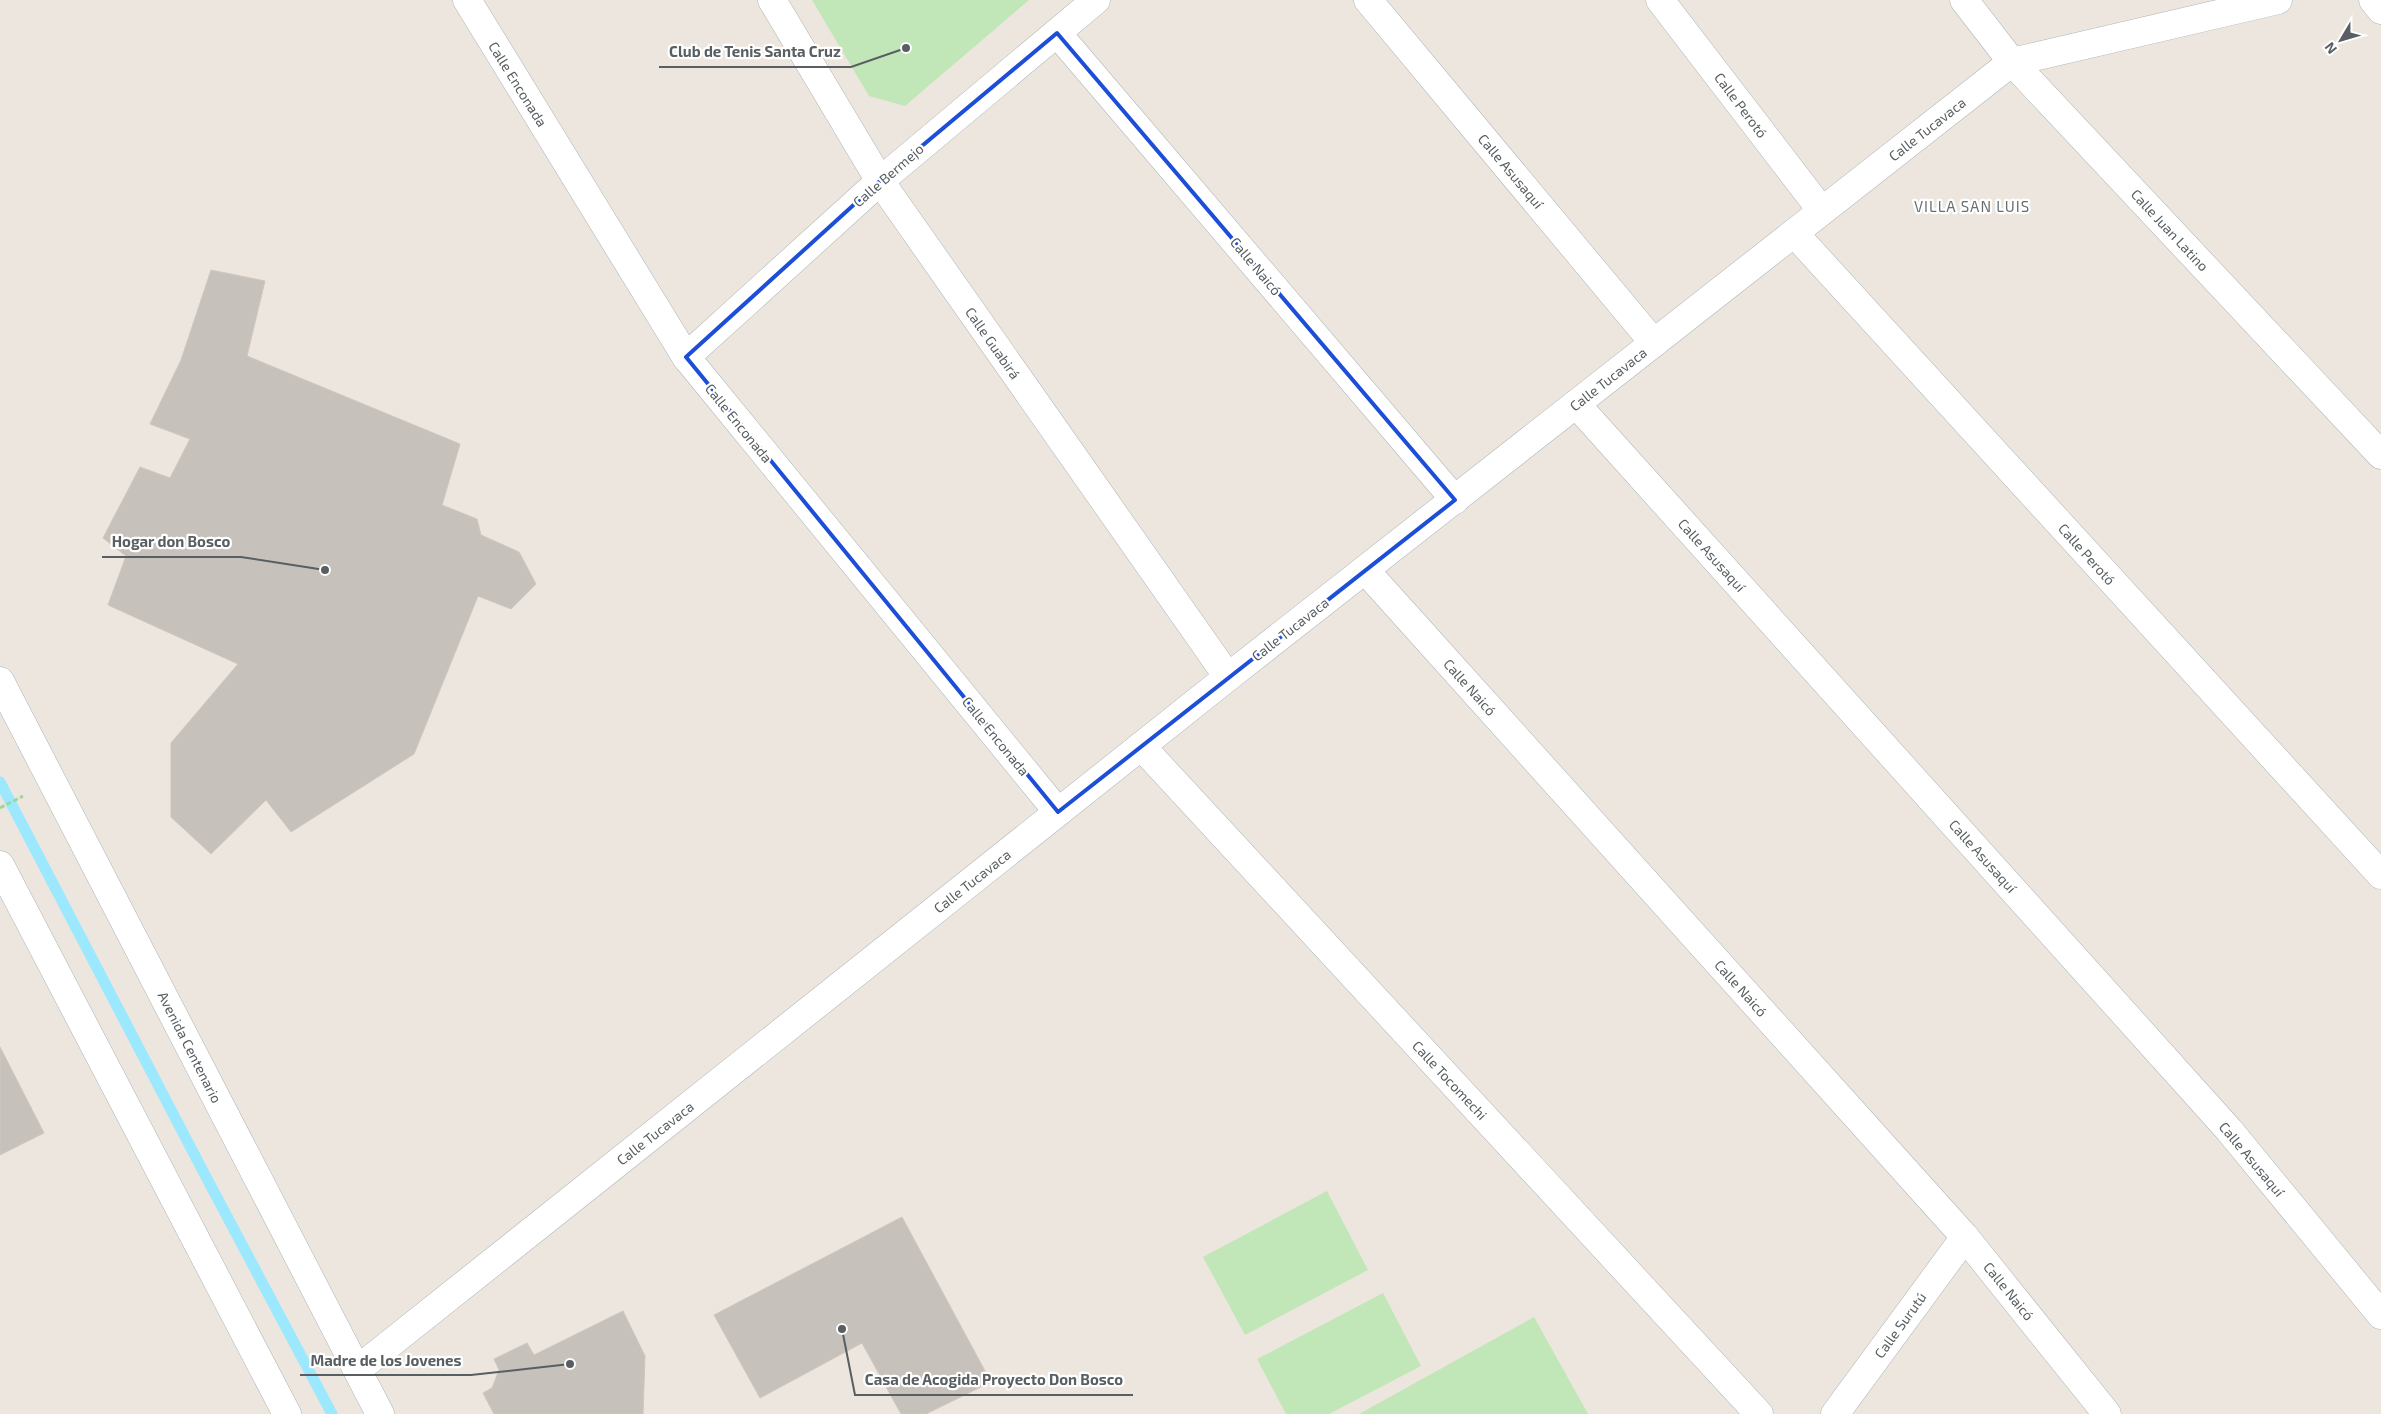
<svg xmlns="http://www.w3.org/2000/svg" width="2381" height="1414" viewBox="0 0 2381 1414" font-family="'Exo 2',sans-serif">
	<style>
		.green { fill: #c1e7b8 }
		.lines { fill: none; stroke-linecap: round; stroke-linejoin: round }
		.stream { stroke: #9ce8ff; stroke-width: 11 }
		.building { fill: #c7c1bb; stroke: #d1c6bc }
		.street-casing { stroke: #b0b4b8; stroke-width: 29 }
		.secondary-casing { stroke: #aeb5b8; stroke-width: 29 }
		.path { stroke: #9ad99e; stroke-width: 3; stroke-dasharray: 5 2.5; stroke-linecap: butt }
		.street { stroke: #fff; stroke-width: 28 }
		.secondary { stroke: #fff; stroke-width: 28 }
		.marked { fill: none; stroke: #1d4ed8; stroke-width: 4; stroke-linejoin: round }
		.labels { text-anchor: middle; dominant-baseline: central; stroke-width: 4.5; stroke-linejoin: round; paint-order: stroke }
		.street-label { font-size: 14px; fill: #585e61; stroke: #fff }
		.neighbourhood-label { font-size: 15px; letter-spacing: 1px; fill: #687073; stroke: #fff }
		.leader { fill: none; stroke: #585e61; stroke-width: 2 }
		.callout-dot { fill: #585e61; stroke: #fff; stroke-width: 2 }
		.callout-label { font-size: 15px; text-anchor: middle; font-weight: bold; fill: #585e61; stroke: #fff; stroke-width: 4.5; stroke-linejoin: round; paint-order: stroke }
	</style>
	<rect width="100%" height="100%" fill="#ece6de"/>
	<g class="green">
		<path d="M812,0H1029L905,106L869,96Z"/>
		<path d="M1327,1191L1368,1270L1245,1335L1203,1257Z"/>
		<path d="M1383,1293L1421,1366L1329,1414H1286L1257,1359Z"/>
		<path d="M1534,1317L1588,1414H1359Z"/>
	</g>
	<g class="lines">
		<path class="stream" d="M0,782L205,1175L332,1414"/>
	</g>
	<g class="building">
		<path d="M211,270L265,281L247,356L460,444L442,505L477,519L481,535L519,552L536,584L511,609L478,596L414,754L291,832L266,800L211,854L171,817V743L238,664L108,605L126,556L103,538L140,467L170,478L190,439L150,424L181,360Z"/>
		<path d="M0,1047L44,1133L0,1155Z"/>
		<path d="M902,1217L991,1382L926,1414H901L862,1343L760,1398L714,1315Z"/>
		<path d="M623,1311L645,1356L643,1414H494L483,1393L492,1388L499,1370L494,1359L527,1343L534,1355Z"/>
	</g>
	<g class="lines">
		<g class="street-casing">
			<g id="street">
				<path d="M467,0L686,357L1058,812"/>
				<path d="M772,0L880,181L1228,677"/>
				<path d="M1368,0L1654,343"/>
				<path d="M1660,0L1822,211"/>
				<path d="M1964,0L2012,62L2381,455"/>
				<path d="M2373,0L2381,10"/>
				<path d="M1057,33L1455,500"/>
				<path d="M1794,233L2381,875"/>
				<path d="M686,357L880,181L1096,0"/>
				<path d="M1576,404L2229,1130L2381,1315"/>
				<path d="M1365,570L1965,1237L2107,1414"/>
				<path d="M1141,746L1759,1414"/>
				<path d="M357,1370L1228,677L2012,62L2278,0"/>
				<path d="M1835,1414L1965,1237"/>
			</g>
		</g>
		<g class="secondary-casing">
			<g id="secondary">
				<path d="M0,681L380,1414"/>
				<path d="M0,865L287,1414"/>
			</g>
		</g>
		<path class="path" d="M0,808L23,796"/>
		<use href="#street" class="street"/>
		<use href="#secondary" class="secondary"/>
	</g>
	<path class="marked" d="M1057,33L1455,500L1058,812L686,357L880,181Z"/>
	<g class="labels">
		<g class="street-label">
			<text transform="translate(518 84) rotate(58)">Calle Enconada</text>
			<text transform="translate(1741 105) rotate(53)">Calle Perotó</text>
			<text transform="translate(1927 129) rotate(-38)">Calle Tucavaca</text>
			<text transform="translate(1511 171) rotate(50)">Calle Asusaquí</text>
			<text transform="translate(888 175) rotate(-41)">Calle Bermejo</text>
			<text transform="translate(2170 230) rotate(47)">Calle Juan Latino</text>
			<text transform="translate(1256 266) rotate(50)">Calle Naicó</text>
			<text transform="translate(993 343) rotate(55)">Calle Guabirá</text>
			<text transform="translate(1608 379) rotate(-38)">Calle Tucavaca</text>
			<text transform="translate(739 423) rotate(51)">Calle Enconada</text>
			<text transform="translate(2087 554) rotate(48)">Calle Perotó</text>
			<text transform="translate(1712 555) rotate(48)">Calle Asusaquí</text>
			<text transform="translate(1290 629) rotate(-38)">Calle Tucavaca</text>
			<text transform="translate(1470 687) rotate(48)">Calle Naicó</text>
			<text transform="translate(996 736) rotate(51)">Calle Enconada</text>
			<text transform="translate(1983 856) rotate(48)">Calle Asusaquí</text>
			<text transform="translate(972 881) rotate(-38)">Calle Tucavaca</text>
			<text transform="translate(1741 988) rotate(48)">Calle Naicó</text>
			<text transform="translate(190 1047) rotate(63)">Avenida Centenario</text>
			<text transform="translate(1450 1080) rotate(47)">Calle Tocomechi</text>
			<text transform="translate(655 1133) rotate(-38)">Calle Tucavaca</text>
			<text transform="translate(2252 1159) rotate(50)">Calle Asusaquí</text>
			<text transform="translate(2009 1291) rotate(51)">Calle Naicó</text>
			<text transform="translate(1900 1325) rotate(-54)">Calle Surutú</text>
		</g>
		<g class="neighbourhood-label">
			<text x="1972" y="206">VILLA SAN LUIS</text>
		</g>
	</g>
	<path class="leader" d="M906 48L851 67H659M325 570L241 557H102M570 1364L471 1375H300M842 1329L855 1395H1133"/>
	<g class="callout-dot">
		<circle cx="906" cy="48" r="5"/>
		<circle cx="325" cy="570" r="5"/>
		<circle cx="570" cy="1364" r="5"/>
		<circle cx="842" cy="1329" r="5"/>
	</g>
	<g class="callout-label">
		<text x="755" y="57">Club de Tenis Santa Cruz</text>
		<text x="171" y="547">Hogar don Bosco</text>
		<text x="386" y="1366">Madre de los Jovenes</text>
		<text x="994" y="1385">Casa de Acogida Proyecto Don Bosco</text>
	</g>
	<g transform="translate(2341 40) rotate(232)" stroke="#ffffff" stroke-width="4" paint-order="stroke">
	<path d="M0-4L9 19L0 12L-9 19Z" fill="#585e61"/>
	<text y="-8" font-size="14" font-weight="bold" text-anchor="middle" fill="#585e61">N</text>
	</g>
</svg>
